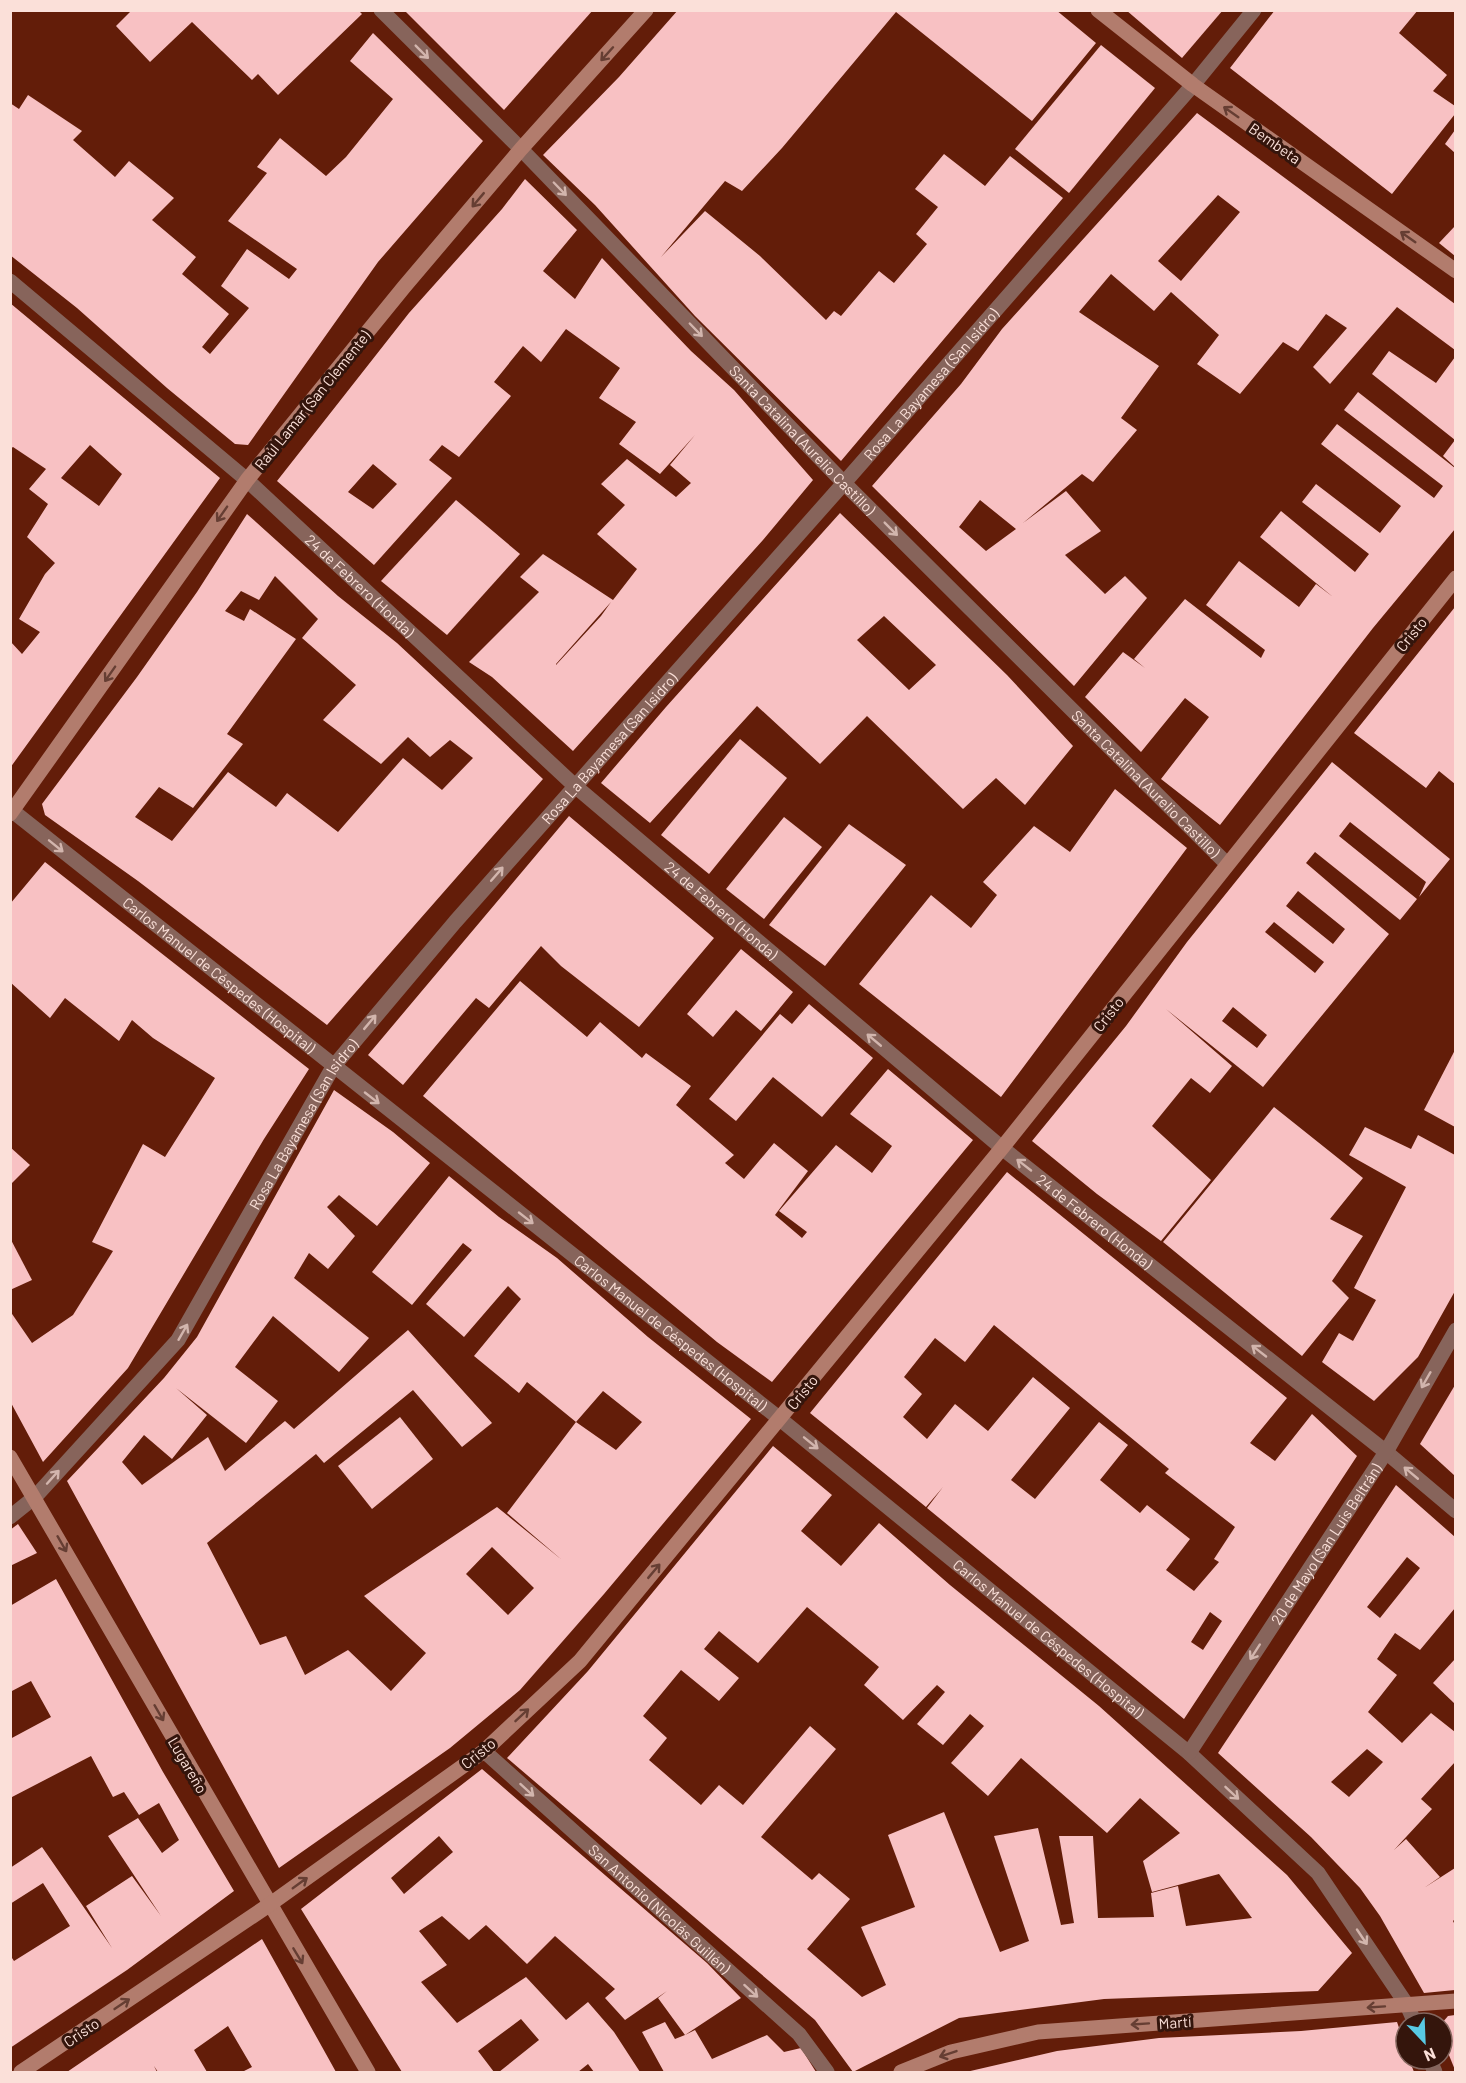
<svg xmlns="http://www.w3.org/2000/svg" width="1466" height="2083" viewBox="0 0 1466 2083" font-family="Barlow,sans-serif">
	<style>
		.building { fill: #f8c1c3; fill-rule: evenodd }
		.lines { fill: none; stroke-linecap: round; stroke-linejoin: round }
		.street { stroke: #87645b; stroke-width: 15 }
		.secondary { stroke: #b27c6d; stroke-width: 15 }
		.oneway { stroke: #d2b5ad }
		.oneway2 { stroke: #663e33 }
		.labels { text-anchor: middle; dominant-baseline: central; stroke-width: 6; stroke-linejoin: round; paint-order: stroke }
		.street-label { font-size: 15px; fill: #fbe0d9; stroke: #34150c }
	</style>
	<rect width="100%" height="100%" fill="#631d09"/>
	<g class="building">
		<path d="M132,10H358L362,14L278,95L258,74L252,80L192,22L150,62L116,26Z"/>
		<path d="M404,10H593L504,110Z"/>
		<path d="M678,10H1056L1096,43L1032,121L896,12L782,148L742,191L725,181L661,257L705,211L760,256L826,320L834,311L841,316L879,271L894,283L927,244L916,234L938,207L915,189L944,154L985,186L1010,156L1063,198L841,461L695,316L595,205L543,155L619,77Z"/>
		<path d="M1126,10H1223L1182,58Z"/>
		<path d="M1275,10H1418L1399,33L1447,75L1433,91L1455,106V114L1392,194L1230,68Z"/>
		<path d="M373,33L483,141L378,262L248,445L235,444L167,388L77,308L10,255V103L19,109L28,95L82,131L73,140L115,177L129,161L174,198L152,220L196,257L182,274L229,314L202,347L210,354L249,308L221,286L247,249L289,279L297,269L228,221L267,173L257,167L280,138L326,176L346,157L393,99L350,61Z"/>
		<path d="M1101,45L1155,88L1069,193L1015,149Z"/>
		<path d="M1197,113L1455,304V350L1397,307L1330,384L1313,367L1347,328L1326,314L1298,351L1283,342L1240,394L1197,364L1219,335L1171,292L1154,311L1111,274L1079,312L1159,366L1121,418L1137,430L1093,482L1082,474L1023,523L1066,491L1101,531L1065,555L1105,594L1125,576L1147,598L1074,686L872,486L961,384L1002,329ZM1218,195L1240,212L1181,281L1158,261ZM980,500L1016,529L986,551L959,527Z"/>
		<path d="M1455,130V153L1445,144Z"/>
		<path d="M525,179L577,230L543,271L575,299L602,258L691,351L734,390L813,480L763,540L573,751L492,677L469,662L539,592L520,577L543,554L613,600L637,569L597,534L625,505L601,484L627,459L676,497L691,483L670,465L695,435L660,474L619,444L636,422L599,398L620,368L566,329L541,362L523,346L494,382L511,396L459,457L442,445L429,460L452,478L374,565L277,481L409,313L502,209ZM373,464L397,484L373,509L348,492ZM611,602L601,616L556,665V664Z"/>
		<path d="M1455,226V256L1439,243Z"/>
		<path d="M10,303L220,478L10,768V641L22,654L40,632L19,619L45,574L55,563L27,537L48,504L29,489L46,469L13,447L10,449ZM90,445L122,474L99,506L61,478Z"/>
		<path d="M1389,351L1436,383L1455,357V467L1443,456L1455,440L1372,374Z"/>
		<path d="M1358,392L1455,468V529L1373,628L1220,825L1161,779L1209,717L1185,698L1141,752L1085,697L1123,652L1145,668L1134,659L1185,599L1261,658L1265,650L1206,605L1239,561L1299,607L1316,584L1333,597L1260,537L1281,511L1355,572L1369,554L1302,502L1316,484L1380,533L1401,506L1321,444L1337,424L1434,498L1443,486L1344,410Z"/>
		<path d="M456,500L520,554L447,635L381,581Z"/>
		<path d="M840,513L1007,675L1073,746L1025,805L996,778L963,809L867,716L820,764L757,706L650,823L601,783L666,707ZM884,616L936,665L909,690L857,640Z"/>
		<path d="M247,514L338,596L397,643L543,779L327,1025L138,881L45,815L42,804L137,677L197,592ZM275,576L318,619L302,638L356,685L323,720L381,764L408,737L430,757L450,740L473,758L442,790L403,758L338,832L287,793L276,807L228,772L172,841L135,817L159,787L193,808L243,744L227,734L296,639L250,609L244,621L225,611L241,591L259,600Z"/>
		<path d="M1455,607V784L1439,771L1426,788L1354,733Z"/>
		<path d="M740,739L787,778L709,874L661,835Z"/>
		<path d="M1332,762L1450,859L1419,897L1426,882L1350,822L1339,836L1417,899L1400,920L1315,852L1306,863L1389,934L1263,1087L1166,1009L1232,1066L1210,1093L1191,1078L1152,1126L1211,1180L1161,1241L1097,1194L1032,1141L1126,1026L1187,942ZM1298,891L1345,929L1333,944L1286,906ZM1274,922L1324,962L1315,973L1265,932ZM1233,1007L1267,1035L1257,1048L1222,1021Z"/>
		<path d="M1115,789L1187,848L1001,1097L859,984L931,895L971,928L997,895L983,882L1034,826L1070,852Z"/>
		<path d="M569,816L714,938L639,1027L561,966L541,946L489,1008L476,998L403,1085L368,1055Z"/>
		<path d="M784,817L822,847L764,919L726,889Z"/>
		<path d="M849,824L906,865L825,966L769,925Z"/>
		<path d="M45,862L309,1069L264,1139L128,1368L43,1462L10,1401V1311L32,1343L73,1315L113,1251L92,1242L143,1144L165,1157L215,1078L153,1038L132,1020L119,1041L65,998L50,1018L10,982V904Z"/>
		<path d="M741,949L793,992L761,1031L736,1010L713,1037L687,1014Z"/>
		<path d="M520,981L587,1037L600,1022L642,1058L646,1053L691,1086L676,1105L734,1155L725,1163L744,1179L774,1143L808,1171L775,1215L802,1238L807,1232L779,1211L836,1145L872,1173L892,1146L850,1114L888,1069L973,1140L772,1382L717,1342L423,1096Z"/>
		<path d="M809,1004L873,1058L822,1117L773,1077L736,1121L709,1099L780,1014L792,1024Z"/>
		<path d="M1455,1050V1127L1424,1110Z"/>
		<path d="M334,1090L393,1132L430,1163L377,1226L339,1195L327,1207L355,1236L328,1269L309,1253L294,1278L369,1338L339,1372L273,1316L235,1367L278,1401L246,1443L176,1388L207,1415L172,1459L144,1435L122,1462L142,1485L208,1437L225,1471L285,1421L294,1429L408,1330L492,1423L462,1447L413,1390L324,1463L316,1454L207,1543L260,1645L286,1636L305,1675L348,1650L391,1691L426,1653L364,1596L497,1507L562,1560L507,1513L576,1422L616,1450L642,1422L603,1391L576,1422L527,1382L519,1393L474,1356L521,1299L508,1286L464,1337L426,1304L472,1250L463,1243L412,1305L372,1272L449,1176L499,1217L557,1258L648,1337L751,1419L604,1594L520,1690L450,1748L279,1868L67,1481L164,1378L197,1337ZM492,1547L534,1588L508,1615L466,1574Z"/>
		<path d="M1274,1107L1363,1178L1330,1219L1363,1236L1332,1281L1349,1298L1302,1356L1163,1242Z"/>
		<path d="M1365,1127L1411,1149L1418,1135L1455,1155V1291L1418,1357L1374,1401L1322,1362L1339,1333L1353,1341L1376,1300L1354,1288L1406,1187L1349,1155Z"/>
		<path d="M10,1147L30,1165L10,1185Z"/>
		<path d="M1007,1172L1287,1398L1250,1443L1275,1461L1312,1414L1357,1456L1184,1719L927,1508L943,1487L926,1507L810,1413ZM994,1325L1169,1469L1165,1473L1235,1527L1214,1559L1219,1562L1194,1591L1166,1570L1190,1539L1147,1505L1140,1513L1100,1480L1128,1445L1099,1422L1035,1499L1011,1480L1070,1408L1033,1377L988,1431L955,1404L927,1439L903,1417L922,1394L904,1377L935,1338L965,1362ZM1210,1612L1222,1621L1203,1650L1191,1642Z"/>
		<path d="M10,1238L32,1280L10,1290Z"/>
		<path d="M1455,1385V1476L1420,1444Z"/>
		<path d="M400,1417L433,1459L372,1509L338,1466Z"/>
		<path d="M773,1446L832,1495L801,1531L841,1566L879,1523L950,1585L1099,1706L1287,1875L1352,1953L1318,1991L1104,1999L959,2018L853,2072L815,2020L507,1758L588,1671ZM807,1607L879,1667L864,1685L903,1720L937,1685L945,1692L917,1724L943,1745L970,1714L984,1726L951,1763L988,1796L1021,1758L1107,1833L1140,1798L1180,1833L1143,1861L1152,1892L1219,1874L1252,1918L1186,1926L1178,1886L1151,1893L1154,1917L1098,1918L1093,1836H1059L1074,1923L1061,1925L1038,1828L994,1836L1029,1941L1000,1952L944,1812L888,1835L915,1907L861,1927L886,1985L862,1997L807,1949L850,1899L819,1873L812,1880L761,1837L836,1749L810,1726L743,1805L719,1785L701,1805L649,1760L667,1738L643,1716L681,1670L719,1701L739,1678L704,1649L719,1631L758,1663Z"/>
		<path d="M1396,1485L1455,1537V1608L1420,1650L1395,1633L1377,1659L1397,1675L1368,1712L1402,1743L1431,1713L1455,1732V1762L1421,1799L1432,1809L1394,1850L1406,1839L1440,1877L1424,1888L1455,1868V1919L1453,1921L1455,1925V1990L1424,1993L1380,1916L1360,1888L1311,1837L1218,1753ZM1407,1557L1420,1568L1380,1618L1367,1607ZM1367,1749L1383,1762L1349,1797L1331,1782Z"/>
		<path d="M18,1524L37,1553L10,1566V1530Z"/>
		<path d="M56,1579L163,1772L234,1891L127,1970L10,2048V1955L14,1961L70,1926L43,1883L10,1904V1868L42,1847L112,1948L86,1906L132,1876L161,1916L108,1836L138,1818L162,1853L179,1840L159,1803L139,1815L124,1792L113,1797L91,1756L12,1797L10,1795V1739L51,1717L31,1681L10,1692V1606Z"/>
		<path d="M1455,1659V1704L1433,1683Z"/>
		<path d="M482,1769L707,1963L741,1998L685,2035L695,2030L712,2059L767,2035L784,2052L801,2048L816,2072H664L642,2032L665,2022L675,2039L685,2035L658,1998L667,1991L625,2020L605,1998L615,1989L555,1936L527,1964L486,1925L469,1940L442,1916L419,1931L447,1965L421,1982L457,2023L526,1977L566,2020L588,2002L614,2032L640,2072H594L588,2064L578,2072H499L539,2040L521,2019L478,2051L494,2072H402L301,1909ZM439,1836L453,1852L404,1894L391,1878Z"/>
		<path d="M262,1939L336,2072H242L252,2067L228,2026L194,2050L207,2072H158L154,2066L157,2072H67Z"/>
		<path d="M1455,2015V2070L1442,2038V2023L1448,2016Z"/>
		<path d="M1397,2022L1406,2048V2059H1409L1414,2072H966L1057,2051L1159,2038L1301,2031Z"/>
	</g>
	<g class="lines">
		<g class="street">
			<path id="s1" d="M381,10L521,149L844,483L1227,864"/>
			<path id="s2" d="M10,281L247,480L575,786L1002,1148L1386,1452L1456,1511"/>
			<path id="s3" d="M10,809L780,1419L1189,1753L1318,1873L1407,2005L1415,2023"/>
			<path id="s4" d="M10,1517L35,1497L178,1340L333,1067L455,922L844,483L1193,85L1254,10"/>
			<path id="s5" d="M484,1751L799,2034L827,2072"/>
			<path id="s6" d="M1189,1753L1386,1452L1456,1330"/>
			<path d="M1429,2059L1435,2072"/>
		</g>
		<g class="secondary">
			<path d="M1098,10L1193,85L1456,271"/>
			<path d="M10,814L247,480L404,287L521,149L646,10"/>
			<path d="M10,1457L368,2072"/>
			<path d="M21,2072L269,1905L484,1751L580,1661L1002,1148L1456,578"/>
			<path d="M901,2072L951,2052L1038,2032L1456,2001"/>
		</g>
	</g>
	<defs><path id="oneway-shaft" d="M-6 0H5M1.5-3L5.5 0L1.5 3" fill="none" stroke-width="1.6" stroke-linecap="round" stroke-linejoin="round" transform="scale(1.5)"/></defs>
	<g class="oneway">
		<use href="#oneway-shaft" transform="translate(422 52) rotate(45)"/>
		<use href="#oneway-shaft" transform="translate(560 189) rotate(46)"/>
		<use href="#oneway-shaft" transform="translate(696 330) rotate(46)"/>
		<use href="#oneway-shaft" transform="translate(891 529) rotate(45)"/>
		<use href="#oneway-shaft" transform="translate(56 846) rotate(39)"/>
		<use href="#oneway-shaft" transform="translate(497 874) rotate(-49)"/>
		<use href="#oneway-shaft" transform="translate(370 1022) rotate(-50)"/>
		<use href="#oneway-shaft" transform="translate(874 1040) rotate(-140)"/>
		<use href="#oneway-shaft" transform="translate(372 1098) rotate(38)"/>
		<use href="#oneway-shaft" transform="translate(1024 1165) rotate(-142)"/>
		<use href="#oneway-shaft" transform="translate(526 1218) rotate(38)"/>
		<use href="#oneway-shaft" transform="translate(183 1332) rotate(-60)"/>
		<use href="#oneway-shaft" transform="translate(1259 1351) rotate(-142)"/>
		<use href="#oneway-shaft" transform="translate(1426 1380) rotate(120)"/>
		<use href="#oneway-shaft" transform="translate(811 1443) rotate(39)"/>
		<use href="#oneway-shaft" transform="translate(1411 1473) rotate(-140)"/>
		<use href="#oneway-shaft" transform="translate(53 1477) rotate(-48)"/>
		<use href="#oneway-shaft" transform="translate(1255 1652) rotate(123)"/>
		<use href="#oneway-shaft" transform="translate(527 1790) rotate(42)"/>
		<use href="#oneway-shaft" transform="translate(1232 1793) rotate(43)"/>
		<use href="#oneway-shaft" transform="translate(1362 1937) rotate(56)"/>
		<use href="#oneway-shaft" transform="translate(751 1991) rotate(42)"/>
	</g>
	<g class="oneway2">
		<use href="#oneway-shaft" transform="translate(607 54) rotate(132)"/>
		<use href="#oneway-shaft" transform="translate(1231 112) rotate(-145)"/>
		<use href="#oneway-shaft" transform="translate(478 200) rotate(130)"/>
		<use href="#oneway-shaft" transform="translate(1408 237) rotate(-145)"/>
		<use href="#oneway-shaft" transform="translate(222 514) rotate(125)"/>
		<use href="#oneway-shaft" transform="translate(110 674) rotate(125)"/>
		<use href="#oneway-shaft" transform="translate(62 1544) rotate(60)"/>
		<use href="#oneway-shaft" transform="translate(654 1571) rotate(-50)"/>
		<use href="#oneway-shaft" transform="translate(159 1713) rotate(60)"/>
		<use href="#oneway-shaft" transform="translate(522 1715) rotate(-43)"/>
		<use href="#oneway-shaft" transform="translate(300 1883) rotate(-36)"/>
		<use href="#oneway-shaft" transform="translate(298 1956) rotate(59)"/>
		<use href="#oneway-shaft" transform="translate(122 2004) rotate(-34)"/>
		<use href="#oneway-shaft" transform="translate(1376 2007) rotate(176)"/>
		<use href="#oneway-shaft" transform="translate(1140 2024) rotate(176)"/>
		<use href="#oneway-shaft" transform="translate(948 2054) rotate(161)"/>
	</g>
	<g class="labels">
		<g class="street-label">
			<text transform="translate(1275 143) rotate(35)">Bembeta</text>
			<text stroke="none"><textPath href="#s4" startOffset="1466">Rosa La Bayamesa (San Isidro)</textPath></text>
			<text transform="translate(312 400) rotate(-51)">Raúl Lamar (San Clemente)</text>
			<text stroke="none"><textPath href="#s1" startOffset="602">Santa Catalina (Aurelio Castillo)</textPath></text>
			<text stroke="none"><textPath href="#s2" startOffset="464">24 de Febrero (Honda)</textPath></text>
			<text transform="translate(1411 634) rotate(-51)">Cristo</text>
			<text stroke="none"><textPath href="#s4" startOffset="980">Rosa La Bayamesa (San Isidro)</textPath></text>
			<text stroke="none"><textPath href="#s1" startOffset="1088">Santa Catalina (Aurelio Castillo)</textPath></text>
			<text stroke="none"><textPath href="#s2" startOffset="950">24 de Febrero (Honda)</textPath></text>
			<text stroke="none"><textPath href="#s3" startOffset="267">Carlos Manuel de Céspedes (Hospital)</textPath></text>
			<text transform="translate(1108 1014) rotate(-52)">Cristo</text>
			<text stroke="none"><textPath href="#s4" startOffset="494">Rosa La Bayamesa (San Isidro)</textPath></text>
			<text stroke="none"><textPath href="#s2" startOffset="1436">24 de Febrero (Honda)</textPath></text>
			<text stroke="none"><textPath href="#s3" startOffset="843">Carlos Manuel de Céspedes (Hospital)</textPath></text>
			<text transform="translate(802 1392) rotate(-51)">Cristo</text>
			<text stroke="none"><textPath href="#s6" startOffset="250">20 de Mayo (San Luis Beltrán)</textPath></text>
			<text stroke="none"><textPath href="#s3" startOffset="1329">Carlos Manuel de Céspedes (Hospital)</textPath></text>
			<text transform="translate(478 1753) rotate(-39)">Cristo</text>
			<text transform="translate(188 1765) rotate(60)">Lugareño</text>
			<text stroke="none"><textPath href="#s5" startOffset="236">San Antonio (Nicolás Guillén)</textPath></text>
			<text transform="translate(1175 2022) rotate(-4)">Martí</text>
			<text transform="translate(81 2032) rotate(-34)">Cristo</text>
		</g>
	</g>
	<rect width="1466" height="2083" fill="none" stroke="#fbe0d9" stroke-width="24"/>
	<g transform="translate(1424 2041) rotate(157)"><circle r="28" fill="#34150c" stroke="#84665e" stroke-width="1.5"/>
	<path d="M0-4.5L10 22L0 15L-10 22Z" fill="#58c9e3"/>
	<text y="-9" font-size="16" font-weight="bold" text-anchor="middle" fill="#fbe0d9">N</text>
	</g>
</svg>
